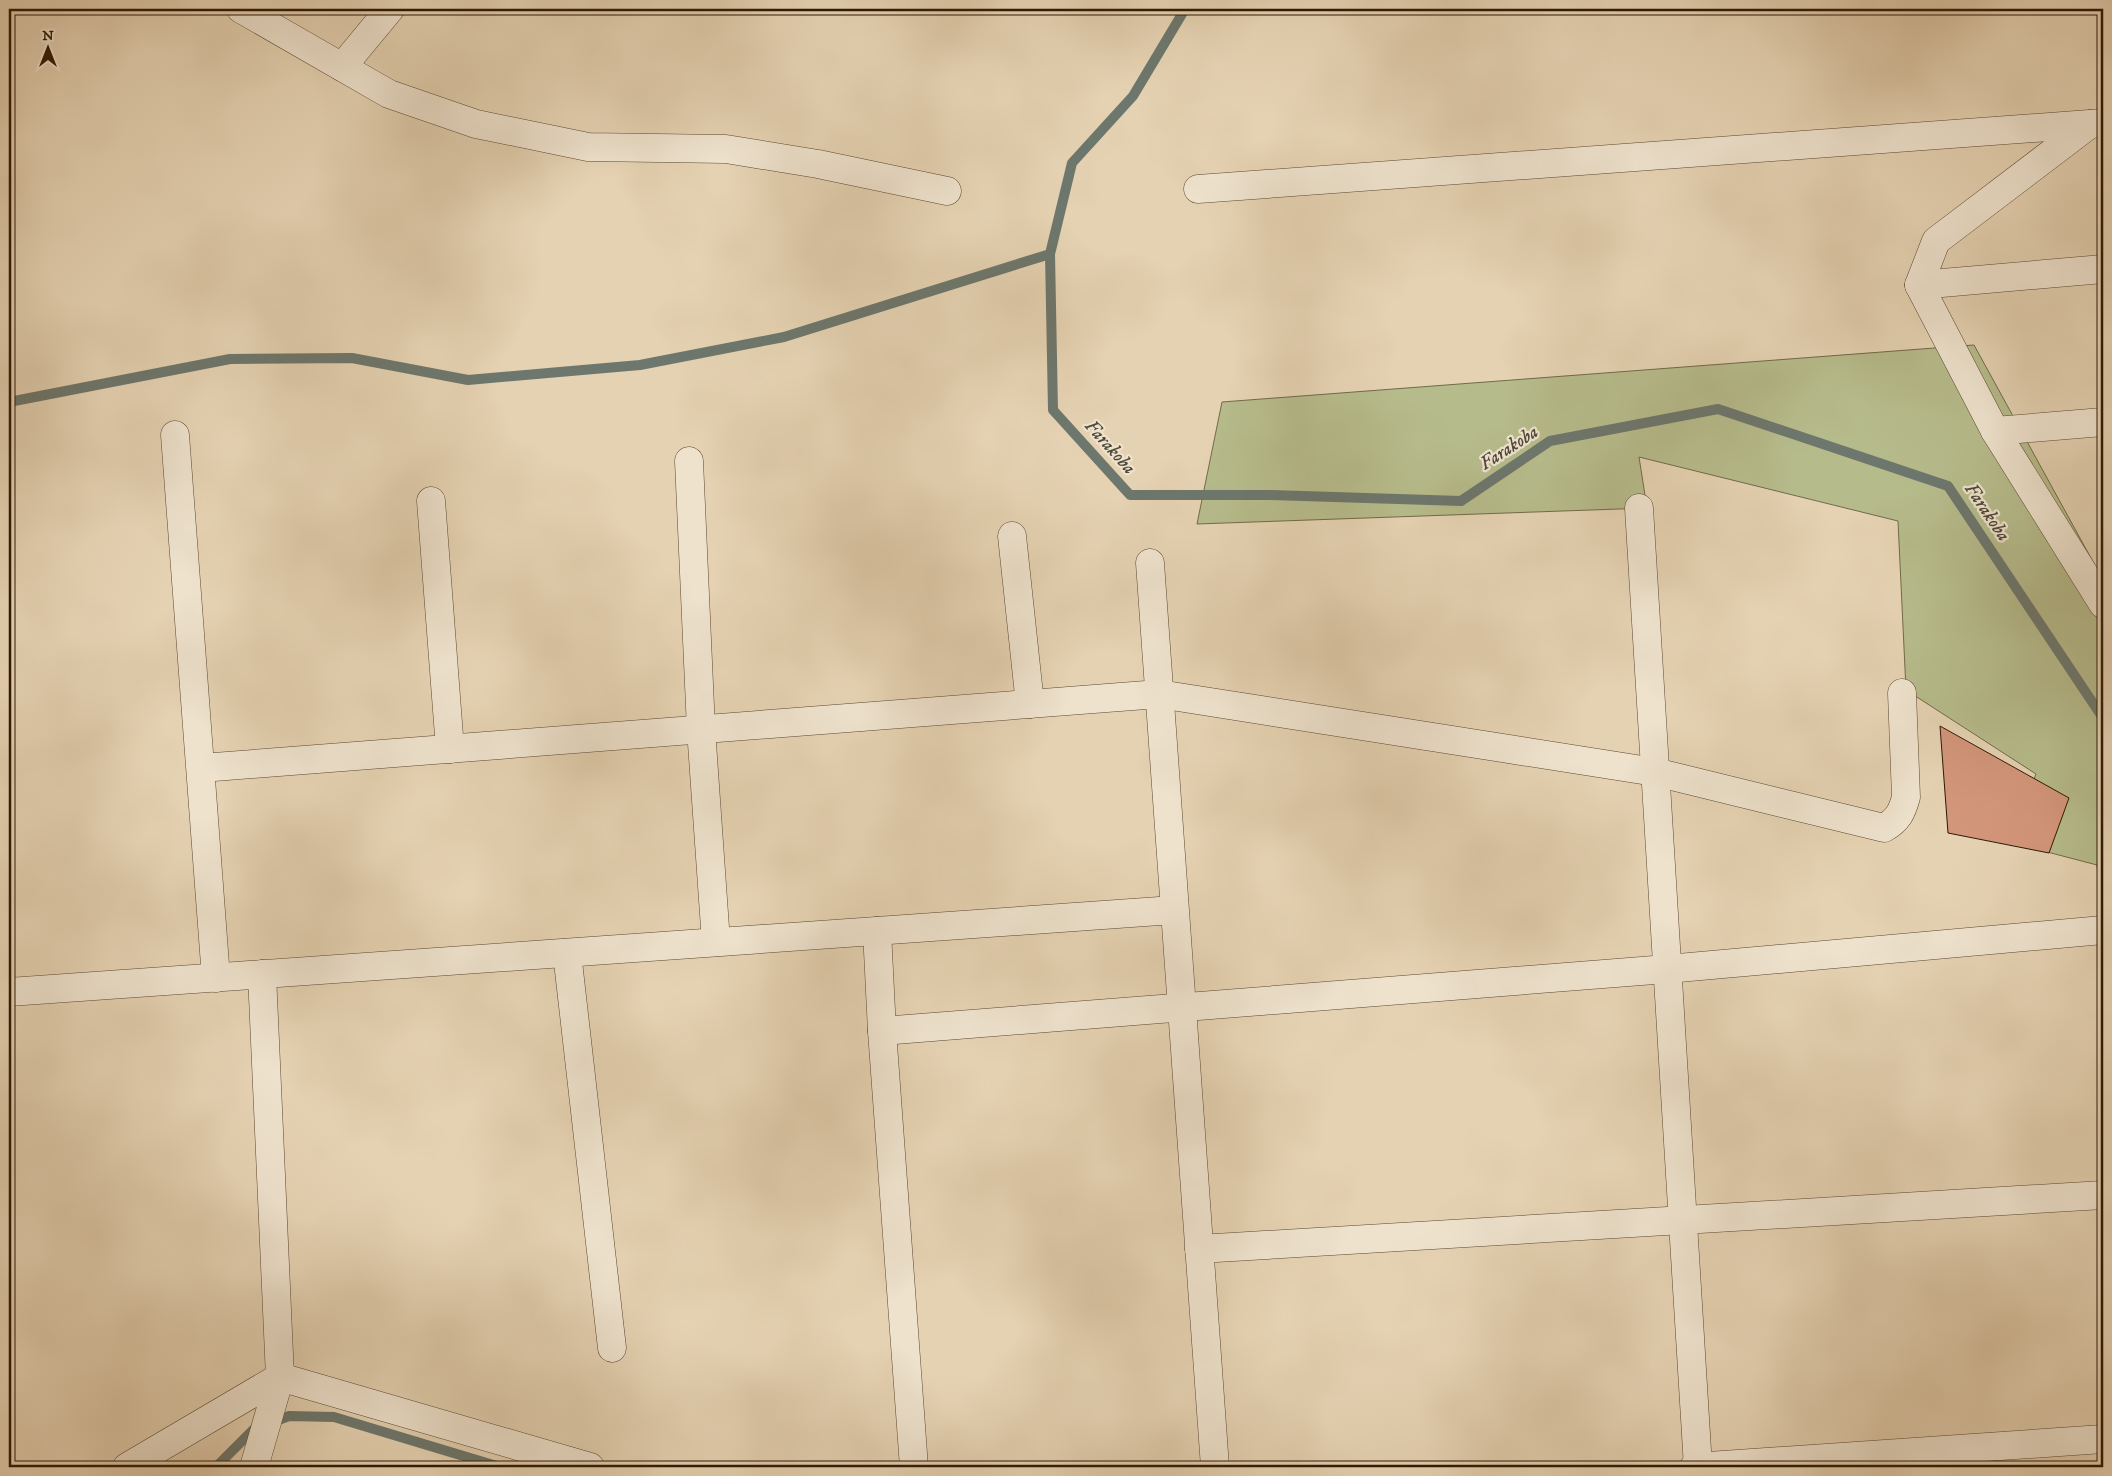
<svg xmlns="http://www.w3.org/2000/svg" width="2112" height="1476" viewBox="0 0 2112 1476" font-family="'IM FELL DW Pica',serif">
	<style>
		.green { fill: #b6bb8b; stroke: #726a48 }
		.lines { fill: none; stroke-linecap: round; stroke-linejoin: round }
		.stream { stroke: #6d776d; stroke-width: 10 }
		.building { fill: #d3967b; stroke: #2e1904 }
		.minor-casing { stroke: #5c4730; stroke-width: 29 }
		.minor { stroke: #eee2cd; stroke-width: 28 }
		.labels { text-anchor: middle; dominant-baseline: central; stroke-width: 4.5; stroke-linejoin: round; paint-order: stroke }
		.water-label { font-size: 19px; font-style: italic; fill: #4e4839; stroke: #eee2cd }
	</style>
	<rect width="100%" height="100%" fill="#e5d2b2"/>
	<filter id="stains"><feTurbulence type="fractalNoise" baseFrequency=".004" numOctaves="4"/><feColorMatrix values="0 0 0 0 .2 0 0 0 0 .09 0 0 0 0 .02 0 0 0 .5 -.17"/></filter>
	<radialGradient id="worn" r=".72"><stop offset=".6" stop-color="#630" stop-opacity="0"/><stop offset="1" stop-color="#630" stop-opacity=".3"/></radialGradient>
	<path class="green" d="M1974,345L2103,580V916L2097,865L2009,842L2036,774L1906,690L1898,521L1639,457L1647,508L1197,524L1222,402Z"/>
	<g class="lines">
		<g class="stream">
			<path d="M1185,9L1133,96L1072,163L1050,254L1053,410L1130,495H1271L1461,501L1550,441L1718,409L1948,486L2103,718"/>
			<path d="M9,402L230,359L352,358L468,380L640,365L784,337L1050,254"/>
			<path d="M216,1467L254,1429L289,1416L334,1417L500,1467"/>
		</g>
	</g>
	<path class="building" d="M1940,726L2069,798L2049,853L1948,833Z"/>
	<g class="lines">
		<g class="minor-casing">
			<g id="minor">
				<path d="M241,9L389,94L476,124L588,147L726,149L818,164L947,191"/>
				<path d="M342,67L390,9"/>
				<path d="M2090,124L1936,241L1919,285L1995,431L2103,604"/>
				<path d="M1198,189L2103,123"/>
				<path d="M1919,285L2103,269"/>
				<path d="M1995,431L2103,422"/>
				<path d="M175,435L216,978"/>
				<path d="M689,461L701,729L716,942"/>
				<path d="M431,501L450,749"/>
				<path d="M1639,508L1698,1467"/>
				<path d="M1012,536L1030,704"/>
				<path d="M1150,563L1215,1467"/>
				<path d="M201,768L1159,694L1655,772L1884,828C1898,820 1902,812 1906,797L1902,693"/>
				<path d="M877,931L882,1031L914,1467"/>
				<path d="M567,953L612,1348"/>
				<path d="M9,992L1174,910"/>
				<path d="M882,1031L1667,969L2103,930"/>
				<path d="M1199,1249L2103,1195"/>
				<path d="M127,1467L280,1377L590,1467"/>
				<path d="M254,1467L280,1377L262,974"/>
				<path d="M1694,1467L2103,1439"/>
			</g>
		</g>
		<use href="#minor" class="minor"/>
	</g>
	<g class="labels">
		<g class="water-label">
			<text transform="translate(1110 447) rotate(48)">Farakoba</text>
			<text transform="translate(1509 448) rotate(-33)">Farakoba</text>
			<text transform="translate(1987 512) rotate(56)">Farakoba</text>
		</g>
	</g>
	<rect width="2112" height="1476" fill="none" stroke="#e5d2b2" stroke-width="30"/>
	<rect x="10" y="10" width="2092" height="1456" fill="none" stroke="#2e1904" stroke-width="2.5"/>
	<rect x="15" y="15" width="2082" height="1446" fill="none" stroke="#2e1904"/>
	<g transform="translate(48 48)" stroke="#eee2cd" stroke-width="4" paint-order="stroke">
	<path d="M0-4L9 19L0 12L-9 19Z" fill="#2e1904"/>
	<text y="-8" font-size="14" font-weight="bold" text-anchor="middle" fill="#2e1904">N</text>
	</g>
	<rect width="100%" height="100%" filter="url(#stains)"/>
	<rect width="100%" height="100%" fill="url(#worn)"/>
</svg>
